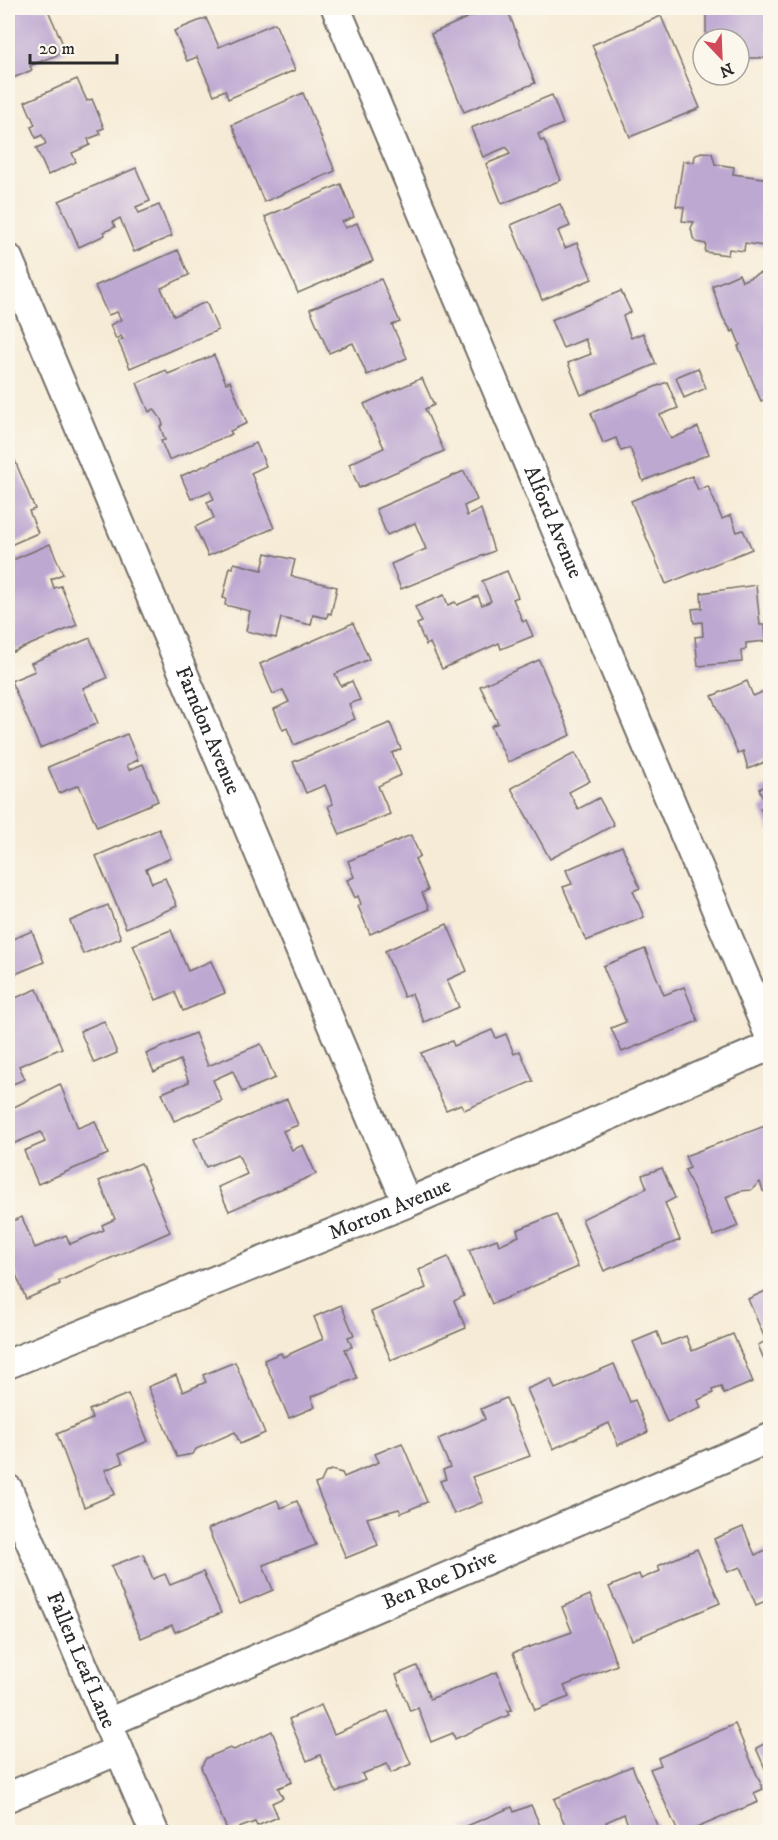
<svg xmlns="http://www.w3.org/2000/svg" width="778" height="1840" viewBox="0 0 778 1840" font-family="'IM FELL DW Pica',serif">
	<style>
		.building { fill: #bda8d1 }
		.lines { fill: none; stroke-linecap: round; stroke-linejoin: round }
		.street-casing { stroke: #726e67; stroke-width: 32 }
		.street { stroke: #fff; stroke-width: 28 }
		.labels { text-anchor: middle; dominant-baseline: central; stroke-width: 4.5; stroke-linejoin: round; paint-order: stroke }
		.street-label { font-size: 21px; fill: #2b2b2b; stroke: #fbf7ec }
	</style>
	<rect width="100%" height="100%" fill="#fbf7ec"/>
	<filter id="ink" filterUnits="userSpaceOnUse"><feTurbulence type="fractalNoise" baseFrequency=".0167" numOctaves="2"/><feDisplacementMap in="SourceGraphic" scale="12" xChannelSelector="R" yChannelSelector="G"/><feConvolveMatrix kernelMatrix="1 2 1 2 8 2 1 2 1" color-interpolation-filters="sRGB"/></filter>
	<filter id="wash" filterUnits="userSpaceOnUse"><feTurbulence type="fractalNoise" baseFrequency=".008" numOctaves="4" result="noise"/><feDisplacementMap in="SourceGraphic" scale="24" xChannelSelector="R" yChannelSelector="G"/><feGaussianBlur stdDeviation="1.35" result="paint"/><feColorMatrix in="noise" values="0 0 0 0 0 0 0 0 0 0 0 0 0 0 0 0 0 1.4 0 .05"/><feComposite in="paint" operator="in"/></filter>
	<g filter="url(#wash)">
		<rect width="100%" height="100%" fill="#f6ebd6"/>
		<g id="blocks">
			<g class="building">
				<path d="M8,8H47L66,51L30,66L32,70L8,80V34L13,31L10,25L8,26Z"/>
				<path d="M489,8H507L535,83L464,112L431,34Z"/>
				<path d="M706,8L770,9V58H739V39H706Z"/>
				<path d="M661,16L700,108L630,137L592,45Z"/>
				<path d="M206,18L219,47L275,23L295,70L228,99L225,90L214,95L197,57L187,61L174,31Z"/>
				<path d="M77,79L87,101L92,99L104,128L99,130L101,134L88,139L90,145L72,153L76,162L48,175L36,148L46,144L42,135L36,138L31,127L35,125L25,102Z"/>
				<path d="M303,93L335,171L264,202L232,125Z"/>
				<path d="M552,95L563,124L538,134L541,141L544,140L561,180L502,204L486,164L510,154L507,147L483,157L471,128Z"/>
				<path d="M701,152L712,153L715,164L734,167L733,174L770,179V247L745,243L744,251L729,249L728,255L705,252L706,244L696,242L693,238L691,228L694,222L682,221L684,207L676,206L683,161L694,162L695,156Z"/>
				<path d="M136,168L150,201L136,207L139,213L159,205L172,236L134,252L120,218L113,222L115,227L104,232L105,235L79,247L59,201Z"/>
				<path d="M341,184L354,217L342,222L345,228L357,223L373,261L298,293L265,217Z"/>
				<path d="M560,204L570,226L558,231L565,248L577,243L592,279L542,300L511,225Z"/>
				<path d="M178,250L189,275L161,288L174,316L206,302L218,330L130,368L118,341L123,339L121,336L116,339L110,325L121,320L117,312L108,315L95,286Z"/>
				<path d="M770,269V397L761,401L738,346L740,345L734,330L732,332L723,318L712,286L739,274L742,281Z"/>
				<path d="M381,279L400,322L392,325L407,358L367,375L353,343L329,353L310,309Z"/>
				<path d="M621,291L631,312L623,316L631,338L643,333L656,364L581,395L568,363L591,354L585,339L563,348L551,320Z"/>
				<path d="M214,355L226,383L230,381L247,423L230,431L232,434L169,460L161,441L165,440L160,426L163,425L161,419L154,409L149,412L137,383L166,370L168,374Z"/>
				<path d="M698,368L706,388L684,398L676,377Z"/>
				<path d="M422,378L434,405L425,409L444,451L359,488L349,464L384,448L364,404Z"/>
				<path d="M667,382L678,408L660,415L671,439L698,427L709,454L643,481L630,448L621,451L616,438L603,443L591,413Z"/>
				<path d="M256,443L266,466L251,473L274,528L208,556L195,527L214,518L207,502L214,499L210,491L191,499L181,476Z"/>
				<path d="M11,451L35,509L29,511L38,533L8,546V453Z"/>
				<path d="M464,471L477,500L464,506L467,516L481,509L494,551L401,589L391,564L426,549L415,523L387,535L376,509Z"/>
				<path d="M692,476L698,490L708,486L722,519L731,515L737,532L743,530L752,549L666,584L631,501Z"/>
				<path d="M50,544L63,574L51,579L54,588L61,586L77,625L8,654V626L15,623L8,605V562Z"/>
				<path d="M266,553L295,560L291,576L337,587L331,614L328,613L327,618L313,615L311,625L281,618L276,638L246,631L250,611L225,605L226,599L223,598L230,567L233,568L234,563L262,570Z"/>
				<path d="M507,571L518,597L513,599L523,622L526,620L533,636L501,649L499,643L442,669L430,643L426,645L417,624L422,622L415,607L444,595L448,605L455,602L457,605L478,596L482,605L491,601L482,581Z"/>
				<path d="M756,585L760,625H765L766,641L746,643V649L741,650L742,662L698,666L695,637L703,636L702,622L694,623L692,609L702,608L701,593Z"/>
				<path d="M353,623L369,659L335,674L341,686L352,681L360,700L349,704L355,719L294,745L287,728L283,730L274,709L289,702L283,690L273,694L260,664Z"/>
				<path d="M90,638L107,678L83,688L98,723L40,748L11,681L35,671L31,663Z"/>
				<path d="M539,660L571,735L508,762L491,726L498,723L480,686Z"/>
				<path d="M747,681L753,696L770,689V760L748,769L743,751L738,754L712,696Z"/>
				<path d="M390,723L401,749L392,753L401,775L378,786L390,814L340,835L328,806L333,804L325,785L306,793L293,762Z"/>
				<path d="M127,734L138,760L127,765L129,770L143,764L158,801L97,827L79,785L59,793L48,767Z"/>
				<path d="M575,753L590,781L569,792L578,809L599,798L614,825L550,859L511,788Z"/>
				<path d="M770,784V832L760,808L766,805L759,789Z"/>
				<path d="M159,829L171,858L146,869L152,883L165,878L177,906L126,928L96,856Z"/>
				<path d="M411,835L420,856L415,859L428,890L422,893L429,909L370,934L358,906L361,904L358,896L355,898L347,880L354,877L348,861Z"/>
				<path d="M622,846L640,888L633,891L644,917L586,941L563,887L572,884L566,870Z"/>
				<path d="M108,905L121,938L83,954L70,921Z"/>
				<path d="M447,924L467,971L447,980L459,1007L424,1022L412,994L404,997L385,951Z"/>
				<path d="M171,930L188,971L211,961L225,993L183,1011L175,992L156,1000L133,945Z"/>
				<path d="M32,931L44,962L8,977V941Z"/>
				<path d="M645,949L664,995L684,987L698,1021L622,1052L611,1028L626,1022L603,966Z"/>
				<path d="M37,989L62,1048L19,1066L25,1079L8,1086V1001Z"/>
				<path d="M104,1021L117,1053L94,1063L80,1031Z"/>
				<path d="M492,1030L496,1038L506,1034L514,1054L520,1051L533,1081L464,1110L461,1104L446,1110L421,1053L452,1041L454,1046Z"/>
				<path d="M195,1033L208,1066L261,1044L275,1078L242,1092L233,1071L213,1080L222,1101L174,1121L162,1093L189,1082L180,1060L154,1072L146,1054Z"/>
				<path d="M60,1084L78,1128L95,1121L108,1154L38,1184L24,1151L45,1142L41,1132L8,1146V1110Z"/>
				<path d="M287,1099L298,1125L283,1131L292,1150L303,1145L316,1174L229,1211L218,1187L247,1174L238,1154L206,1167L194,1139Z"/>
				<path d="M770,1124V1195L763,1191L760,1182L751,1190L740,1191L726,1197L738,1226L714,1236L685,1170L690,1168L685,1156Z"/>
				<path d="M141,1163L170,1232L59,1281L60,1284L26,1299L8,1255V1223L22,1217L35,1248L66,1235L70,1244L104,1230L102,1225L115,1219L99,1181Z"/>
				<path d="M662,1168L675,1198L665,1203L680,1240L604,1271L582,1219L647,1188L642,1175Z"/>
				<path d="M556,1214L578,1267L492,1304L469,1250L497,1239L499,1245L519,1236L517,1230Z"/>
				<path d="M448,1257L464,1296L454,1301L466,1328L391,1360L371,1312L426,1288L419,1270Z"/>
				<path d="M770,1289V1374L758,1345L766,1341L748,1299Z"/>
				<path d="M341,1305L354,1335L348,1337L352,1347L345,1349L357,1378L311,1397L315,1407L289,1418L264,1360L281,1353L283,1357L323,1339L314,1317Z"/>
				<path d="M657,1332L662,1345L686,1336L692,1351L733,1334L753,1382L724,1394L721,1387L712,1390L713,1393L698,1400L701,1408L667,1422L633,1342Z"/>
				<path d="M235,1362L265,1433L240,1444L235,1432L196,1449L193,1454L177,1457L148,1387L176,1375L183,1392L206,1382L203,1375Z"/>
				<path d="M614,1364L630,1402L635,1400L648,1432L618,1445L609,1423L553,1449L527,1389L551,1379L555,1389Z"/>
				<path d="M128,1394L148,1441L119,1454L123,1463L105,1470L115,1494L84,1507L57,1434L92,1419L89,1410Z"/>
				<path d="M506,1398L530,1456L472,1477L483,1502L454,1514L440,1481L446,1479L443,1470L450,1467L438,1439L485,1419L481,1409Z"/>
				<path d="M402,1443L427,1502L401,1513L399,1509L367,1518L378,1545L346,1558L315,1484L321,1482L325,1473L331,1470L342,1473L344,1477L379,1462L375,1454Z"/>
				<path d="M277,1500L281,1508L297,1501L316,1545L263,1565L273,1590L240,1604L208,1529Z"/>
				<path d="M743,1527L755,1555L770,1548V1599L756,1605L740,1567L728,1572L714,1539Z"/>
				<path d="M697,1549L720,1603L632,1640L609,1587L639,1574L641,1579L660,1571L658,1566Z"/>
				<path d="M143,1554L153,1579L165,1574L170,1585L203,1572L221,1613L175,1632L172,1625L141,1638L111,1566Z"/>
				<path d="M590,1595L617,1665L564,1686L569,1697L535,1710L513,1653L572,1632L562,1607Z"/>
				<path d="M417,1666L430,1699L497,1672L512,1710L507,1711L509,1715L455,1739L453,1733L431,1742L418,1708L410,1711L396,1675Z"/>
				<path d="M8,1692L14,1708L8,1710Z"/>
				<path d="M321,1705L334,1734L388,1711L411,1764L391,1773L387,1764L362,1774L365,1780L336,1792L320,1755L307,1761L289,1719Z"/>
				<path d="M735,1724L763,1789L754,1793L758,1802L687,1832H678L650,1769L661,1765L658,1758Z"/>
				<path d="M272,1731L292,1782L278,1788L283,1798L272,1803L278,1817L257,1826L255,1822L228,1832L201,1767L206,1758L230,1748L234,1750Z"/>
				<path d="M770,1741V1771L767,1773L756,1748Z"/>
				<path d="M632,1766L660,1832H623L630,1830L624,1814L606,1822L611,1832H568L554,1799Z"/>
				<path d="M531,1805L543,1832H464L462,1828L512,1807L514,1812Z"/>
			</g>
		</g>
	</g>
	<g filter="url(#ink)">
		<use href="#blocks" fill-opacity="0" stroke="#726e67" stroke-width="1.5"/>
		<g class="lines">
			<g class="street-casing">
				<g id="street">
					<path id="s1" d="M336,8L770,1037"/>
					<path id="s2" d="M8,258L407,1203"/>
					<path id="s3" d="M8,1364L407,1203L770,1046"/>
					<path id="s4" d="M8,1489L154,1832"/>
					<path id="s5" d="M107,1723L770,1438"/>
					<path d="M8,1797L119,1750"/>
				</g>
			</g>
			<use href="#street" class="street"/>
		</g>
	</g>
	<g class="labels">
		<g class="street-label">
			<text stroke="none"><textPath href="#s1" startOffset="558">Alford Avenue</textPath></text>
			<text stroke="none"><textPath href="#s2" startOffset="513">Farndon Avenue</textPath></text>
			<text stroke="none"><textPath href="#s3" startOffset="412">Morton Avenue</textPath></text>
			<text stroke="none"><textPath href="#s5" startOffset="362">Ben Roe Drive</textPath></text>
			<text stroke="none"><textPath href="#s4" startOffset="186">Fallen Leaf Lane</textPath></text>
		</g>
	</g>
	<rect width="778" height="1840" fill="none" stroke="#fbf7ec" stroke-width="30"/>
	<g transform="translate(721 57) rotate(157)"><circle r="28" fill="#fbf7ec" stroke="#a8a59f" stroke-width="1.5"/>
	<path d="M0-4.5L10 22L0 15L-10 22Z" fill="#d1495b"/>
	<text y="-9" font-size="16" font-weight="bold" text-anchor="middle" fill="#2b2b2b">N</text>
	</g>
	<path d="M30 54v9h87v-9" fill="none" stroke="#2b2b2b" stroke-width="3"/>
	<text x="39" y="54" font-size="18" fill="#2b2b2b" stroke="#fbf7ec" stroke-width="4.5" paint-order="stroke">20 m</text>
</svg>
